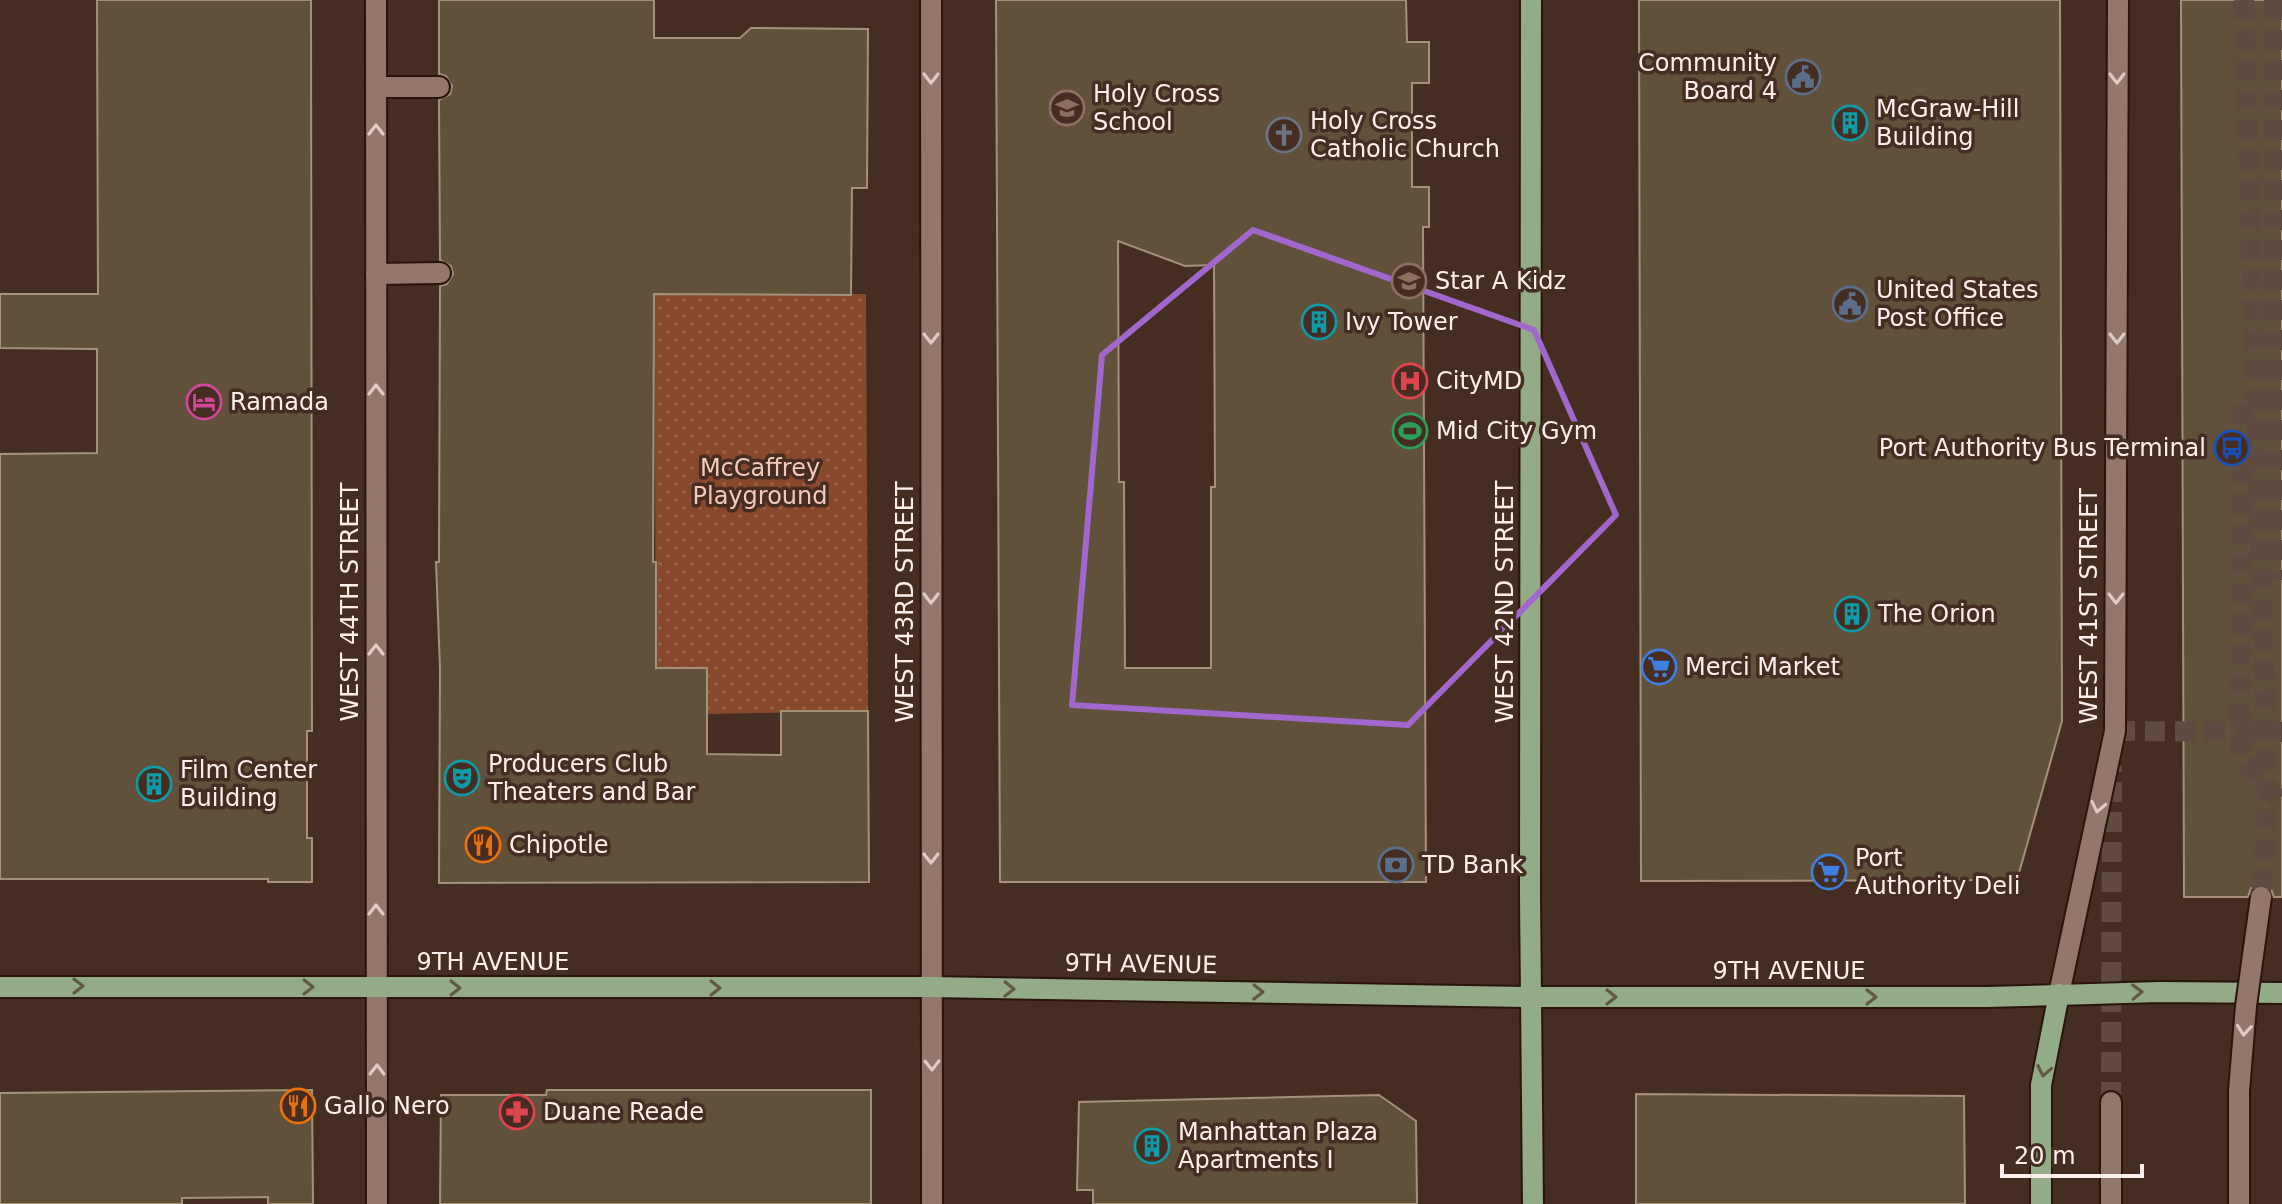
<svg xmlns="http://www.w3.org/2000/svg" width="2282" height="1204" viewBox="0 0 2282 1204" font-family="'DejaVu Sans',sans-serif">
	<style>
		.park { fill: url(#park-dots) }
		.building { fill: #61513b; stroke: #a39179; stroke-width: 2; fill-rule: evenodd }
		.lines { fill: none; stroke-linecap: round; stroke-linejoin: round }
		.minor-tunnel { stroke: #614a40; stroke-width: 20; stroke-dasharray: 20 10; stroke-linecap: butt }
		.minor-casing { stroke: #2a140b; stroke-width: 24 }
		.major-casing { stroke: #2a140b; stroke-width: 24 }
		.minor { stroke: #93776b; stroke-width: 20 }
		.major { stroke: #93ab87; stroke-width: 20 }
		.minor-bridge-casing { stroke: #2a140b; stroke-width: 24; stroke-linecap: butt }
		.minor-bridge { stroke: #93776b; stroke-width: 20 }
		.oneway { stroke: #ddccc5 }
		.oneway2 { stroke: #605945 }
		.marked { fill: none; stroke: #a267cc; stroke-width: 6; stroke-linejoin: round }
		.labels { text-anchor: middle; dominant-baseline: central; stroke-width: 7; stroke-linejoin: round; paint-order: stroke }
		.poi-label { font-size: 24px; fill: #fdf0eb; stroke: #452d22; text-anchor: start }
		.park-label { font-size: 24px; fill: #f3c9b7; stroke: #452d22 }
		.street-label { font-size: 24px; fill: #fdf0eb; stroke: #452d22 }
	</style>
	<defs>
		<pattern id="park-dots" width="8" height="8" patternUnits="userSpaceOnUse" patternTransform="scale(2)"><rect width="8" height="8" fill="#88482b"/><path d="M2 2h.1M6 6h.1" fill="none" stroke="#9a634a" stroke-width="1.8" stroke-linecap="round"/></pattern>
	</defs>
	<rect width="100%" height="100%" fill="#452d22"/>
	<path class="park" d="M654,294H866L868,711L707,714V669L656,668Z"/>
	<g class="building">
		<path d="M97,0H311L312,731H307V838H312V882H268V879H0V454L97,453V349L0,348V294H98Z"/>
		<path d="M439,0H654V38H740L751,28L868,29L867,188H852L851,295L654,294L653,562H656V668H707V754L781,755V711H868L869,882L439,883L440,669L436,562H439L440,286L447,284L453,274L451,266L440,260L439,100L450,94L452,86L446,76L439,74Z"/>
		<path d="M996,0H1406L1407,42H1429V83H1412V187H1429V227H1423L1426,882H1000ZM1118,241L1185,266L1214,265L1215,487H1211V668H1125L1124,482H1119Z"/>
		<path d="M1639,0H2060L2062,721L2017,880L1641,881Z"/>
		<path d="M2181,0H2282V897H2274L2270,887L2262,884L2251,888L2248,897H2184Z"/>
		<path d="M312,1090L313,1204H268V1197L182,1198V1204H0V1093Z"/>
		<path d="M547,1090H871V1204H440L441,1095H546Z"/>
		<path d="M1636,1094L1964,1096L1965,1204H1636Z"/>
		<path d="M1379,1095L1416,1121L1417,1204H1093V1190H1077L1079,1102Z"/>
	</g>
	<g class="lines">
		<g class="minor-tunnel">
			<path d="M2244,0L2268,811L2261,897"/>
			<path d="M2274,0V580"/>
			<path d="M2243,404L2240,756L2282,804"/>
			<path d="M2115,731L2282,732"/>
			<path d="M2111,1102L2112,766"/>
		</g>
		<g class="minor-casing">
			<g id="minor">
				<path d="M376,0L377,1204"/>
				<path d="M931,0L932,1204"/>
				<path d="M376,87H439"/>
				<path d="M376,274L440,273"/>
				<path d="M2059,994L2115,731L2118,0"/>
				<path d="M2111,1102V1204"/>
			</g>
		</g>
		<g class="major-casing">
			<g id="major">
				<path d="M1531,0L1530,897L1533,1204"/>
				<path d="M0,987H931L1533,997H1987L2159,992L2282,993"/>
				<path d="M2041,1204V1085L2059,994"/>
			</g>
		</g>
		<use href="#minor" class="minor"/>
		<use href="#major" class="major"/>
		<g class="minor-bridge-casing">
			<path id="minor-bridge" d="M2239,1204V1091L2246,1006L2261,897"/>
		</g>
		<use href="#minor-bridge" class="minor-bridge"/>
	</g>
	<defs><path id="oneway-chevron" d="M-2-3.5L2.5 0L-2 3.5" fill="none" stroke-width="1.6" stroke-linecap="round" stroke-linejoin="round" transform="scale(2)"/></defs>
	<g class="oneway">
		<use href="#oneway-chevron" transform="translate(931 78) rotate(90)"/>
		<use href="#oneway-chevron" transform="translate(2117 78) rotate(90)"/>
		<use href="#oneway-chevron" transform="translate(376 130) rotate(-90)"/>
		<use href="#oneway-chevron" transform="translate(931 338) rotate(90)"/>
		<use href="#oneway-chevron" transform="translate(2117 338) rotate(90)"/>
		<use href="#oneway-chevron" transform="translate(376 390) rotate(-90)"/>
		<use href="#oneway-chevron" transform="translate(931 598) rotate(90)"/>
		<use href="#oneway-chevron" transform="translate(2116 598) rotate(90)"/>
		<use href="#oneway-chevron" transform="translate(376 650) rotate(-90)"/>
		<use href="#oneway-chevron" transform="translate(2098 807) rotate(102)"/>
		<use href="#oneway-chevron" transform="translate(931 858) rotate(90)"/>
		<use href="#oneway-chevron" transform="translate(376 910) rotate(-90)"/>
		<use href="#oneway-chevron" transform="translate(2244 1030) rotate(95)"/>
		<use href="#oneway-chevron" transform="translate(932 1065) rotate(89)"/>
		<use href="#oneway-chevron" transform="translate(377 1070) rotate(-90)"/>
	</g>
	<g class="oneway2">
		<use href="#oneway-chevron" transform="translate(78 986)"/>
		<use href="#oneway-chevron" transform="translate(308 987) rotate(1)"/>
		<use href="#oneway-chevron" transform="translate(455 988)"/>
		<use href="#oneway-chevron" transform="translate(715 988)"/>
		<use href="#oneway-chevron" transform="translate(1009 989) rotate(1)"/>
		<use href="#oneway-chevron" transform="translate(1258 992) rotate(1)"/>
		<use href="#oneway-chevron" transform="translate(2137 992) rotate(-2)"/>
		<use href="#oneway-chevron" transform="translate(1611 997)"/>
		<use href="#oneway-chevron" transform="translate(1871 997)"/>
		<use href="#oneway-chevron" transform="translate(2044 1071) rotate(101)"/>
	</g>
	<path class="marked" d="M1253,230L1534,330L1616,515L1408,725L1072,705L1102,355Z"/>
	<defs>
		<g id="civic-ring" transform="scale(1.8)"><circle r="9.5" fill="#452d22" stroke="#5c6f8a" stroke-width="1.5"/><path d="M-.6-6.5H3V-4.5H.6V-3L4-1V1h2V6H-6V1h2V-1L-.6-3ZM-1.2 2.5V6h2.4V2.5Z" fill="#5c6f8a"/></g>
		<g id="school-ring" transform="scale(1.8)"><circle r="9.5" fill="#452d22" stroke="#8d6e63" stroke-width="1.5"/><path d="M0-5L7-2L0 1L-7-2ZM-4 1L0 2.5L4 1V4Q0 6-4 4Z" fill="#8d6e63"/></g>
		<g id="building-ring" transform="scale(1.8)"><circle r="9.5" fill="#452d22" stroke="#0f9aa8" stroke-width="1.5"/><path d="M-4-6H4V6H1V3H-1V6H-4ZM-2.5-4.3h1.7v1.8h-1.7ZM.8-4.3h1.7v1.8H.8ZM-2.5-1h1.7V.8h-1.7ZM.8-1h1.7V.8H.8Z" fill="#0f9aa8"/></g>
		<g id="church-ring" transform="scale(1.8)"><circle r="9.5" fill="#452d22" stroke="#6b7280" stroke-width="1.5"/><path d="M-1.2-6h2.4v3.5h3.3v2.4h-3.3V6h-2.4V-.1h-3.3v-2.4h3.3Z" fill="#6b7280"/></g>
		<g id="hospital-ring" transform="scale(1.8)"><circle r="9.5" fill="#452d22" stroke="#e0444e" stroke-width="1.5"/><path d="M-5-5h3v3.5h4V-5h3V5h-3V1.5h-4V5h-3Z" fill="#e0444e"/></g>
		<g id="hotel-ring" transform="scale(1.8)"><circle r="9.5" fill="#452d22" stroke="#d1479c" stroke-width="1.5"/><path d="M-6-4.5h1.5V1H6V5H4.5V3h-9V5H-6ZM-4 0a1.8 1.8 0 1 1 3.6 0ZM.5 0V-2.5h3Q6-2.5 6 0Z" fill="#d1479c"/></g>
		<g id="stadium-ring" transform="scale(1.8)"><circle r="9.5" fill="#452d22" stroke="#2e9e5b" stroke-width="1.5"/><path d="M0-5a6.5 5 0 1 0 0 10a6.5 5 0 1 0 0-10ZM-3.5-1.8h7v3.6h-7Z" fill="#2e9e5b"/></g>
		<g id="bus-ring" transform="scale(1.8)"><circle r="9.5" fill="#452d22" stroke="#1a4fb4" stroke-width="1.5"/><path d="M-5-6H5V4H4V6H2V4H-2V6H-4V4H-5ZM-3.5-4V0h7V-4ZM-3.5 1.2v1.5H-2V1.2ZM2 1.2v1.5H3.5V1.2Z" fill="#1a4fb4"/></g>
		<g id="supermarket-ring" transform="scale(1.8)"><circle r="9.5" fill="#452d22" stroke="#3f7fe0" stroke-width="1.5"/><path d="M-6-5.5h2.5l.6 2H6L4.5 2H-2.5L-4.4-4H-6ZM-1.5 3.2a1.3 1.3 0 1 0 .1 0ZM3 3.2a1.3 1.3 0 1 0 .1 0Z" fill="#3f7fe0"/></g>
		<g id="theatre-ring" transform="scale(1.8)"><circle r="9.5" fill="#452d22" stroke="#0f9aa8" stroke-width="1.5"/><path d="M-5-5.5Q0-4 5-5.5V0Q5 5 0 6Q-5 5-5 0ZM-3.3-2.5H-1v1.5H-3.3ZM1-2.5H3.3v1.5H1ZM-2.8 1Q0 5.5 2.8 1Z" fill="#0f9aa8"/></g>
		<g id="restaurant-ring" transform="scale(1.8)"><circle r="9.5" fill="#452d22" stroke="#e8710a" stroke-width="1.5"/><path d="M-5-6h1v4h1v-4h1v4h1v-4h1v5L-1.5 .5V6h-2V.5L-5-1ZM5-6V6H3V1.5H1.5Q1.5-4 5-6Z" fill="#e8710a"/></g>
		<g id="bank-ring" transform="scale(1.8)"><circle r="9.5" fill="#452d22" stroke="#5c6f8a" stroke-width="1.5"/><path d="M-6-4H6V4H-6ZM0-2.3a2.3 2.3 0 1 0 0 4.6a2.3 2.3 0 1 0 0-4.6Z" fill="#5c6f8a"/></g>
		<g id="pharmacy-ring" transform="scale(1.8)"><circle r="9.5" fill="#452d22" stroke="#e0444e" stroke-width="1.5"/><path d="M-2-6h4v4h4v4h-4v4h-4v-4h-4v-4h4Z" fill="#e0444e"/></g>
	</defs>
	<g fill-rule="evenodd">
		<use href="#civic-ring" x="1803" y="77"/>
		<use href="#school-ring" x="1067" y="108"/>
		<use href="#building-ring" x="1850" y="123"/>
		<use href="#church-ring" x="1284" y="135"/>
		<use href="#school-ring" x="1409" y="281"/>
		<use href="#civic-ring" x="1850" y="304"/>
		<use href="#building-ring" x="1319" y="322"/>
		<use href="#hospital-ring" x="1410" y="381"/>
		<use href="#hotel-ring" x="204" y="402"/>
		<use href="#stadium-ring" x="1410" y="431"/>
		<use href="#bus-ring" x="2232" y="448"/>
		<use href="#building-ring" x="1852" y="614"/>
		<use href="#supermarket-ring" x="1659" y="667"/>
		<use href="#theatre-ring" x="462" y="778"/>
		<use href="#building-ring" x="154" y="784"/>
		<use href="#restaurant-ring" x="483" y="845"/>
		<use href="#bank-ring" x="1396" y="865"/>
		<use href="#supermarket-ring" x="1829" y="872"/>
		<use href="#restaurant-ring" x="298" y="1106"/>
		<use href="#pharmacy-ring" x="517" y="1112"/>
		<use href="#building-ring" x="1152" y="1146"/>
	</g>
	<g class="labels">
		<g class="poi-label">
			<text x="1777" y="63" text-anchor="end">Community<tspan x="1777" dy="28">Board 4</tspan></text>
			<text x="1093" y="94">Holy Cross<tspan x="1093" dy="28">School</tspan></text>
			<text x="1876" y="109">McGraw-Hill<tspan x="1876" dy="28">Building</tspan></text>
			<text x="1310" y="121">Holy Cross<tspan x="1310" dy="28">Catholic Church</tspan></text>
			<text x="1435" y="281">Star A Kidz</text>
			<text x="1876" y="290">United States<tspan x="1876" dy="28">Post Office</tspan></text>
			<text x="1345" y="322">Ivy Tower</text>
			<text x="1436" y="381">CityMD</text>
			<text x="230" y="402">Ramada</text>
			<text x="1436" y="431">Mid City Gym</text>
			<text x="2206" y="448" text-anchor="end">Port Authority Bus Terminal</text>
			<text x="1878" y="614">The Orion</text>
			<text x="1685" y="667">Merci Market</text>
			<text x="488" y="764">Producers Club<tspan x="488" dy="28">Theaters and Bar</tspan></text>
			<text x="180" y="770">Film Center<tspan x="180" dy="28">Building</tspan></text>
			<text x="509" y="845">Chipotle</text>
			<text x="1855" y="858">Port<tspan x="1855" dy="28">Authority Deli</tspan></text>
			<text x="1422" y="865">TD Bank</text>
			<text x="324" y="1106">Gallo Nero</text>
			<text x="543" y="1112">Duane Reade</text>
			<text x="1178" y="1132">Manhattan Plaza<tspan x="1178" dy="28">Apartments I</tspan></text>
		</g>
		<g class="park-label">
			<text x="760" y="468">McCaffrey<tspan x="760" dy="28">Playground</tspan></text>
		</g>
		<g class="street-label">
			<text transform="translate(350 602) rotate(-90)">WEST 44TH STREET</text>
			<text transform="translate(905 602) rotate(-90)">WEST 43RD STREET</text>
			<text transform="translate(1505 602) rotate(-90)">WEST 42ND STREET</text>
			<text transform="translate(2089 606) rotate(-90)">WEST 41ST STREET</text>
			<text x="493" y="962">9TH AVENUE</text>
			<text transform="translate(1141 964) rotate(1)">9TH AVENUE</text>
			<text x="1789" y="971">9TH AVENUE</text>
		</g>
	</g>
	<path d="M2002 1164v12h140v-12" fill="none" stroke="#fdf0eb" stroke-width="4"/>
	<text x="2014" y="1164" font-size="24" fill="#fdf0eb" stroke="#452d22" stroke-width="6" paint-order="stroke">20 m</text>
</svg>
